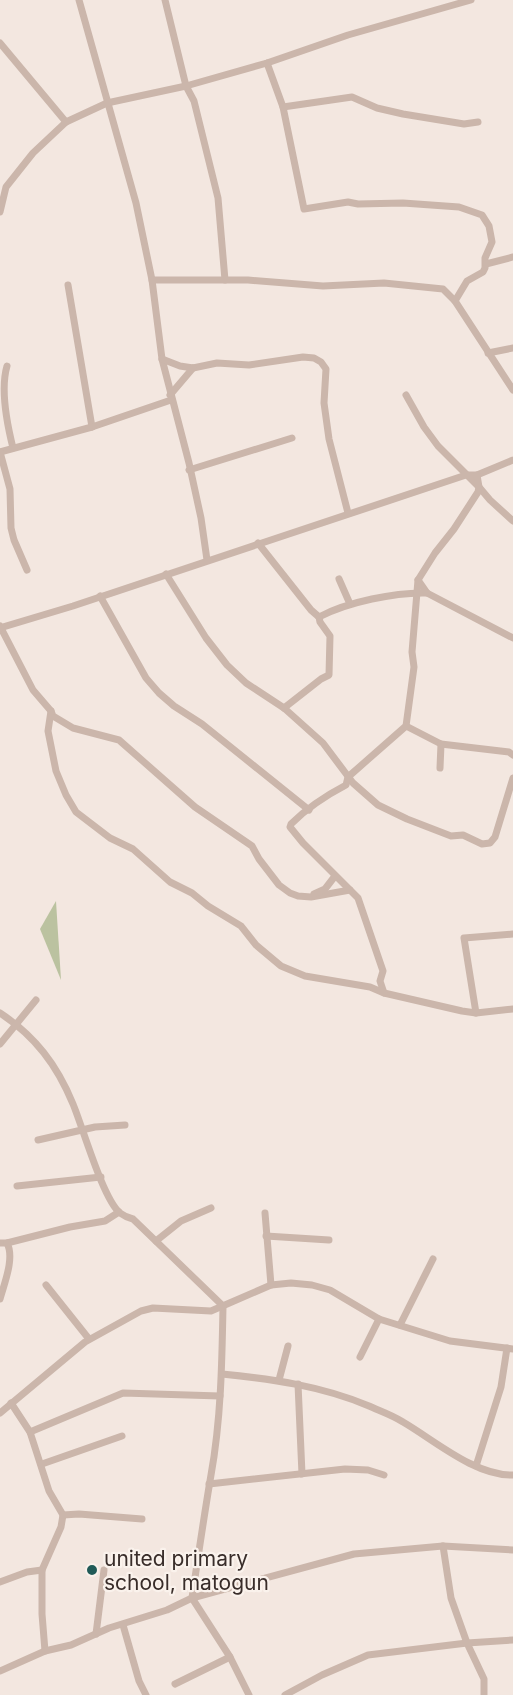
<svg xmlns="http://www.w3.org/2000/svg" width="513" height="1695" viewBox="0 0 513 1695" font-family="Inter,sans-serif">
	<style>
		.green { fill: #bbc2a0 }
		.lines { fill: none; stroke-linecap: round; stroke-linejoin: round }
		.minor { stroke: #cbb6ab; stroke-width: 7 }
		.poi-dot { fill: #205a57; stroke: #faf2ec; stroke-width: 2 }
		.labels { text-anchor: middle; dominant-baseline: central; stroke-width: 4.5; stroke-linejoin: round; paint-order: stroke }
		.poi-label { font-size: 21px; fill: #392d2a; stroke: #faf2ec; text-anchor: start }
	</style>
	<rect width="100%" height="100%" fill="#f3e7e0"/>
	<path class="green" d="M56,901L61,980L40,929Z"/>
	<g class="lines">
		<g class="minor">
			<path d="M79,0L136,203L152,280L162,359L189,463L201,518L207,560"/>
			<path d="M165,0L186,86L194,101L218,198L225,280"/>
			<path d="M0,43L66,122"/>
			<path d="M267,63L283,107L304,209L348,202L358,204L403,203L459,207L482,215L489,226L492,242L485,258V268L483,272L467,281L455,301"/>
			<path d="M283,107L352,97L377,108L403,114L464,124L478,122"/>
			<path d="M0,212L6,187L33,153L66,122L107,103L186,86L267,63L348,35L471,0"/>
			<path d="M486,264L513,257"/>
			<path d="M152,280H248L323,286L384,283L443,289L455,301L513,390"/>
			<path d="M68,285L92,427"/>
			<path d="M488,353L513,348"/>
			<path d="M162,359L180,366L193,368L217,363L249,365L303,357L314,358L321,362L326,369L324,403L329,439L348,513"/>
			<path d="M7,366C0,390 7,424 13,448"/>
			<path d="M170,395L193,368"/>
			<path d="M406,395L424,427L438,446L479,487L490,500L513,521"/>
			<path d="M0,452L92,427L171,400"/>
			<path d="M0,452L10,489L11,528L14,540L27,570"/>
			<path d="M189,470L292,438"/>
			<path d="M258,543L311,610L319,617C347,602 396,592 427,593"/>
			<path d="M166,574L206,638L227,665L246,683L284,708L323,743L353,783L378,805L407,819L451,836L463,835L482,844L490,843L495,837L513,778"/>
			<path d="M339,579L350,604"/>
			<path d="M418,580L427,593L513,638"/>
			<path d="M100,596L146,678L159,693L174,706L202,724L309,810"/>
			<path d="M0,626L33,690L51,711L53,716L73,728L119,740L195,807L252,846L259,859L279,885L290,893L298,896L311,897L350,890"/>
			<path d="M0,628L73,606L466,475H477L513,460"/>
			<path d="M284,708L321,679L329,675L330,636L320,622L319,617"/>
			<path d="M51,711L48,731L56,771L66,795L76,812L110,838L133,849L170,882L192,893L208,906L241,926L256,945L281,966L305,976L370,987L384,993L462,1011L476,1013L513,1009"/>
			<path d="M406,726L441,744L509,752L513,755"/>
			<path d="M440,768L441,744"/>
			<path d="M314,894L325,889L335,876"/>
			<path d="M384,993L380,981L383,971L358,898L303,843L290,827L291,824C307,808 325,796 346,785L348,777L406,726L414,667L412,652L418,580L435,553L454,529L478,492L479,487L477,475"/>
			<path d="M0,1013C35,1036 57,1065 73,1104C83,1128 103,1199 120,1213C124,1216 129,1218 133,1219L223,1306C222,1362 221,1420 211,1475C204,1516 198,1557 192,1598L230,1657L249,1695"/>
			<path d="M476,1013L464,938L513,934"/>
			<path d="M0,1044L36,1000"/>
			<path d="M38,1140L95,1127L125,1125"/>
			<path d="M17,1186L101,1177"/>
			<path d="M265,1213L271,1285"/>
			<path d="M266,1236L329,1240"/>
			<path d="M156,1241L181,1221L211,1208"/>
			<path d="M0,1243H7L70,1227L105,1221L119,1212"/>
			<path d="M46,1285L89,1339"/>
			<path d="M0,1299C4,1284 15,1258 7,1243"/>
			<path d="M400,1325L433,1259"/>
			<path d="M360,1357L379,1319"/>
			<path d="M222,1374C272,1379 322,1386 369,1406C380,1411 392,1415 403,1422C434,1440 475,1476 513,1475"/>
			<path d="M279,1380L288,1346"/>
			<path d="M298,1384L302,1474"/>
			<path d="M11,1403L30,1432L49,1491L63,1515L61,1527L42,1570V1614L45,1651"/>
			<path d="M0,1413L85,1342L141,1311L153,1308L211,1311L271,1285L291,1283L312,1285L330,1290L379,1319L450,1341L513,1349"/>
			<path d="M30,1432L123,1393L220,1396"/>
			<path d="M42,1464L122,1436"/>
			<path d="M476,1466L501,1387L507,1348"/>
			<path d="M209,1484L345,1469L368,1470L384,1475"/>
			<path d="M63,1515L79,1514L142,1519"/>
			<path d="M443,1546L451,1598L467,1643L484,1679V1695"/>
			<path d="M0,1582L27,1572L42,1570"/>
			<path d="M123,1625L139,1681L146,1695"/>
			<path d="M96,1634L104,1570"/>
			<path d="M0,1671L45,1651L71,1645L109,1628L167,1610L192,1598L354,1554L443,1546L513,1550"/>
			<path d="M175,1684L230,1657"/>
			<path d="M285,1695L322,1675L368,1655L467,1643L513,1640"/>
		</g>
	</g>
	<circle class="poi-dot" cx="92" cy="1570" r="6"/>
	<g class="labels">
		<g class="poi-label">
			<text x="104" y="1558">united primary<tspan x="104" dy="24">school, matogun</tspan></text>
		</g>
	</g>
</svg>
